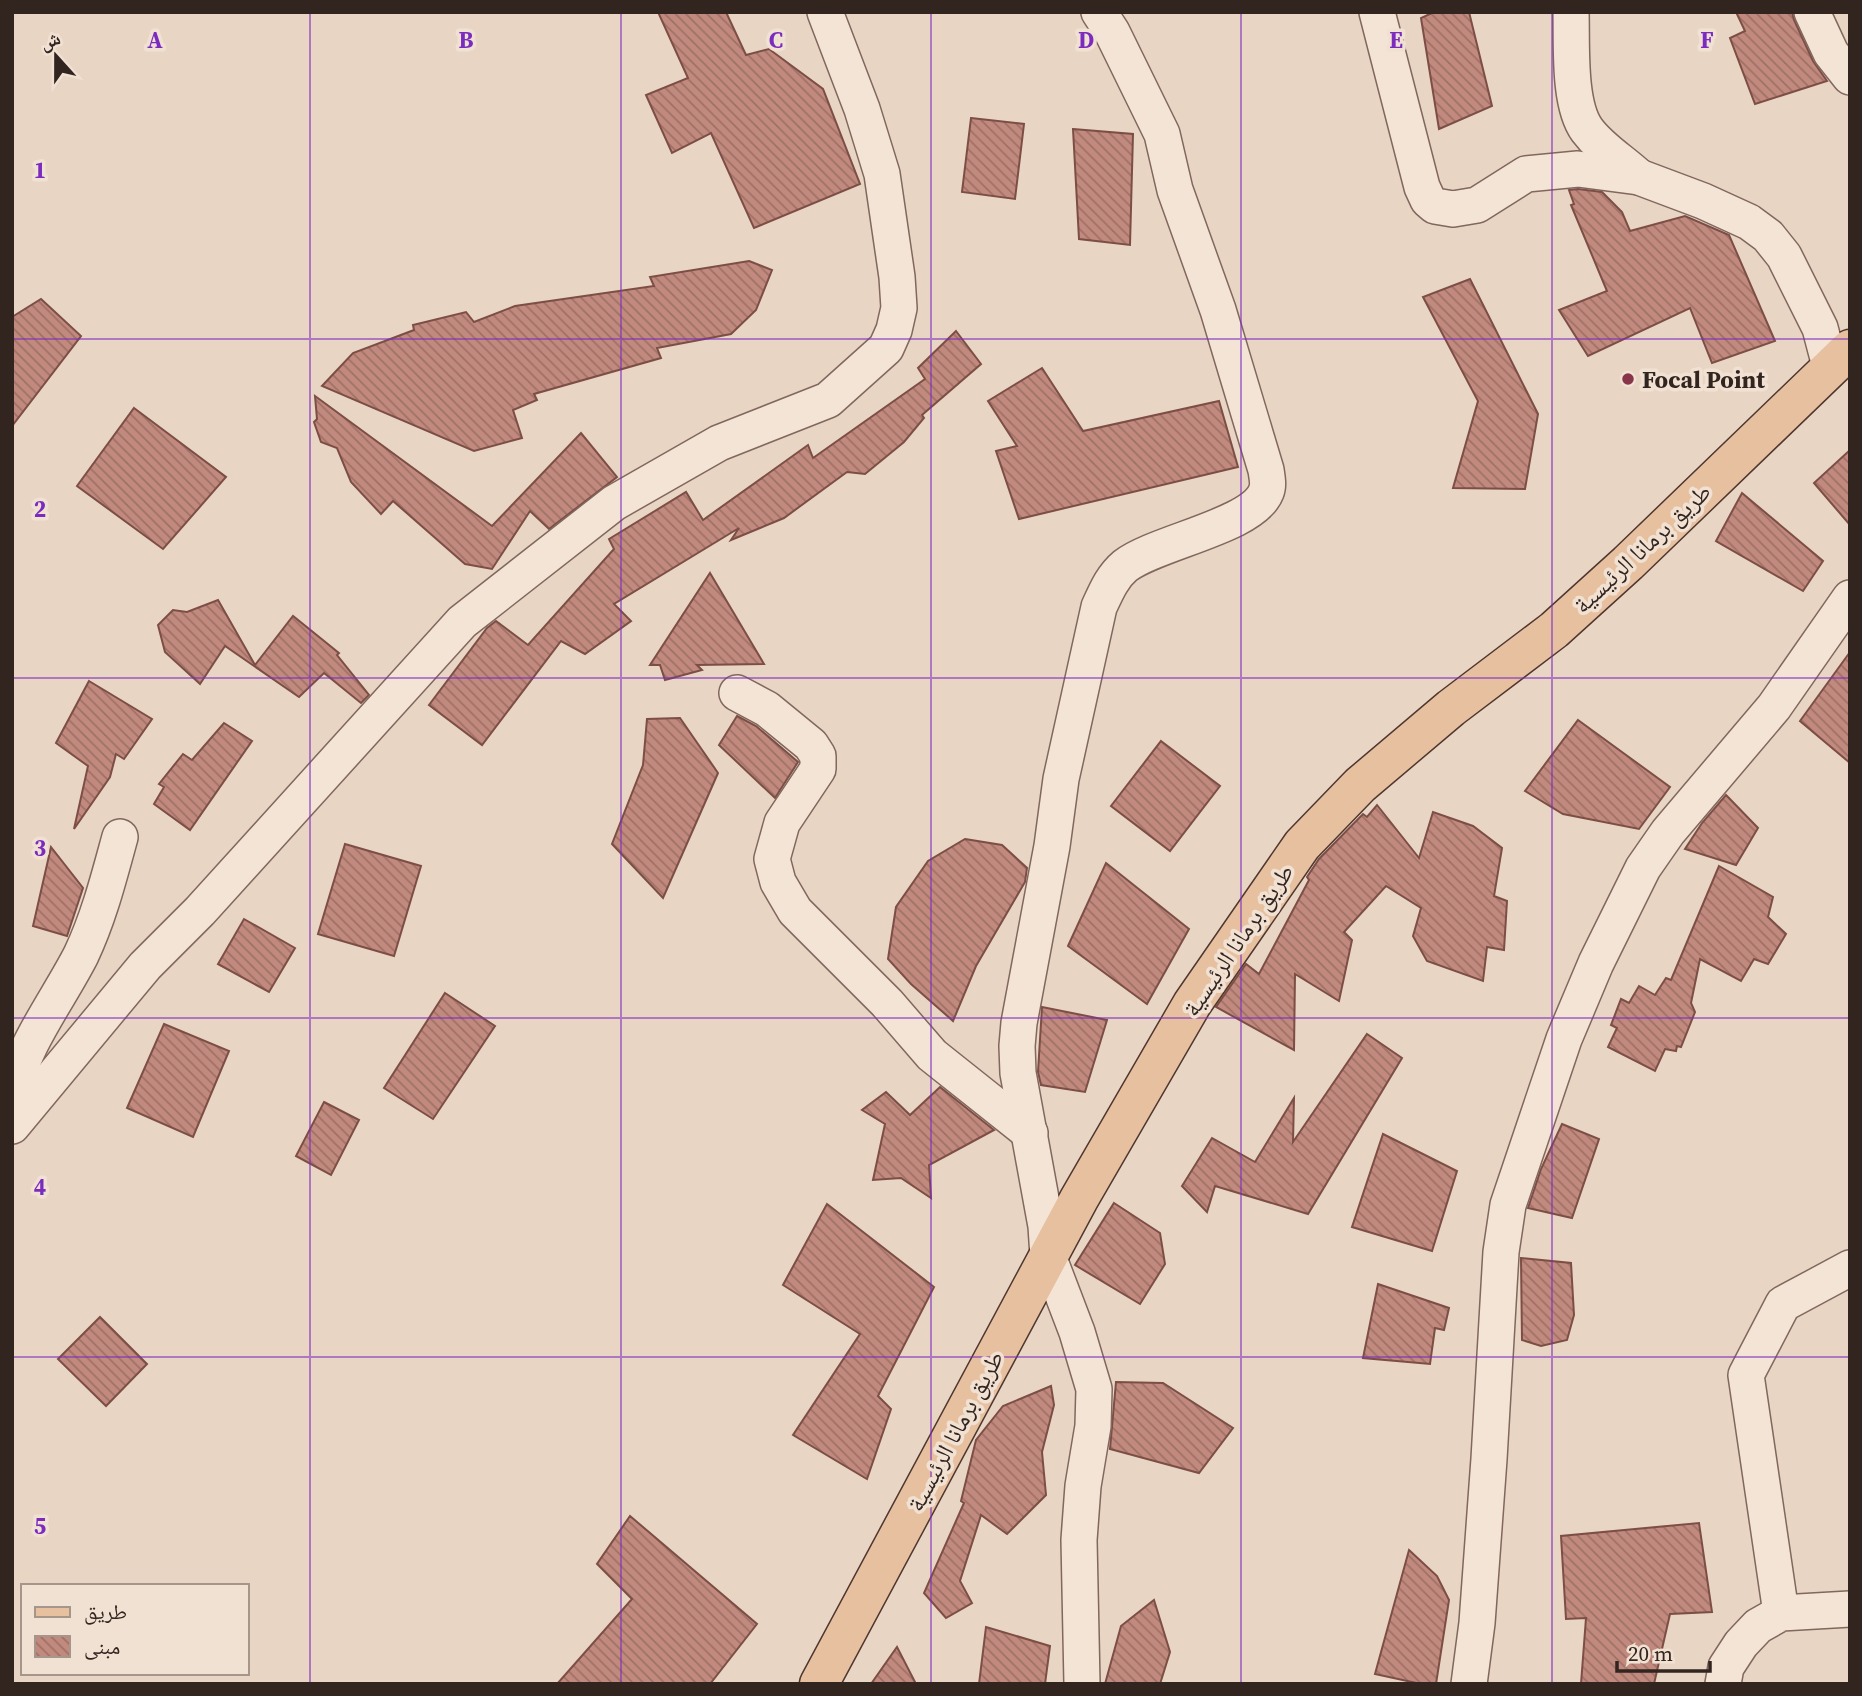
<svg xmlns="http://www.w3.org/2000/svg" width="1862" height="1696" viewBox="0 0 1862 1696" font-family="'Source Serif 4','Noto Naskh Arabic',serif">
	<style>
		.building { fill: url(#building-back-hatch); stroke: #7d4e45; stroke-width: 2 }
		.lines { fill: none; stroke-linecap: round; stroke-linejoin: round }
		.minor-casing { stroke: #81675d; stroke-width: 38 }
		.major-casing { stroke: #4f3730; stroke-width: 41 }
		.minor { stroke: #f4e4d6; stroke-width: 35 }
		.major { stroke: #e7c0a0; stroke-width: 38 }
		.grid { fill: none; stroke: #7b2cbf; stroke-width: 2; stroke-opacity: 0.55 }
		.poi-dot { fill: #883449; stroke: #f1e1d3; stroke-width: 2.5 }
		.labels { text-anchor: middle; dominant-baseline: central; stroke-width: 7; stroke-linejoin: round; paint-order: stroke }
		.poi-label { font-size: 24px; font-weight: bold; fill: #32241f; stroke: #f1e1d3; text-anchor: start }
		.street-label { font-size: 24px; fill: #32241f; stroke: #f1e1d3 }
		.grid-label { font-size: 23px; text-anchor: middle; font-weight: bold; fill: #7b2cbf; stroke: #f1e1d3; stroke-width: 7; stroke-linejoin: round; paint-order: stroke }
	</style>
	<defs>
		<pattern id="building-back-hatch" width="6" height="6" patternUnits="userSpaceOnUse" patternTransform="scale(1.75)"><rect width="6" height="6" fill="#c28a7e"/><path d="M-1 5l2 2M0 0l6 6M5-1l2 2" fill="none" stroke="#9e7167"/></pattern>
	</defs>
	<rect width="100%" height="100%" fill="#e8d5c4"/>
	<g class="building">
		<path d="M658,12H726L746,55L769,49L823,89L860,184L754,228L711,133L672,153L646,95L688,78Z"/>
		<path d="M1434,12H1469L1492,106L1439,129L1421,18Z"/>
		<path d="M1736,12H1792L1794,20L1813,61L1827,81L1755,104L1730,38L1745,31Z"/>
		<path d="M971,118L1024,124L1015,199L962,192Z"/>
		<path d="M1073,129L1133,134L1130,245L1079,239Z"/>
		<path d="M1578,189L1602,192L1622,212L1630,231L1685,216L1729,235L1775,341L1712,363L1690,308L1588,356L1559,310L1607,291L1571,205L1574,204L1569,190Z"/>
		<path d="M749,261L772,270L756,310L731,334L657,348L661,358L534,394L537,400L513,410L522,438L474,451L322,386L353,353L414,330L413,325L466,312L474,322L515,306L654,286L650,277Z"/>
		<path d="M1470,279L1538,414L1525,489L1453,488L1478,401L1423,297Z"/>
		<path d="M41,299L81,336L12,426V317Z"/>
		<path d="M956,331L981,364L922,415L924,418L904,442L865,474L847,472L784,518L731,540L739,528L614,604L631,621L585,654L561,641L482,745L429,705L487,628L496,621L528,645L614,549L609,539L686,492L703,520L808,445L813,458L925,379L918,368Z"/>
		<path d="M1042,368L1083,431L1219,401L1238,467L1019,519L996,451L1017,446L988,401Z"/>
		<path d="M315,396L492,526L581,433L617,477L549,529L530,511L492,569L465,564L393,501L381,514L351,482L337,448L321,442L314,422L317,419Z"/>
		<path d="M134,408L226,477L163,549L77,486Z"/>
		<path d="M1850,450V525L1814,483Z"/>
		<path d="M1742,493L1823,561L1803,591L1716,541Z"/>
		<path d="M710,573L764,664L697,665L702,670L665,680L660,665H650Z"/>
		<path d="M218,600L255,665L293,616L339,653L337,655L369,695L361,703L324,673L299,697L225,646L200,684L165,652L158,625L173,610L187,612Z"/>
		<path d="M1850,652V763L1800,721Z"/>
		<path d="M89,681L152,719L124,759L116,754L110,777L74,829L88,766L56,743Z"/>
		<path d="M737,716L756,726L798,762L775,798L719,745Z"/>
		<path d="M680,718L718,773L663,898L612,844L643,765L647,719Z"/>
		<path d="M1578,720L1670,787L1639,829L1563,814L1525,791Z"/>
		<path d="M224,723L252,741L190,830L154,804L164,787L159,784L183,754L192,760Z"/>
		<path d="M1161,741L1220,786L1170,851L1111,806Z"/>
		<path d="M1726,795L1758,828L1736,865L1685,849L1702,823Z"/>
		<path d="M1377,805L1419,858L1433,812L1473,826L1502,848L1494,896L1507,901L1504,950L1487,947L1483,981L1427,961L1413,936L1421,908L1386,886L1344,932L1352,940L1339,1001L1295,974L1294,1050L1216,1007L1246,964L1259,974L1309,880L1307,877L1319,859L1363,814L1367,817Z"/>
		<path d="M965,839L1002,845L1027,868L1025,882L976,966L953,1021L911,984L888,959L896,907L928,861Z"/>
		<path d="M345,844L421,866L394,956L318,934Z"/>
		<path d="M51,847L83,888L67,936L33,926Z"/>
		<path d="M1106,863L1189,929L1147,1004L1068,946Z"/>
		<path d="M1719,866L1773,897L1768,917L1786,934L1768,964L1754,959L1741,981L1700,959L1691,1003L1695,1012L1681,1047L1677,1046L1676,1051L1665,1049L1655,1071L1608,1047L1617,1028L1611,1025L1621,999L1629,1003L1639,986L1655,995L1666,978L1671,980Z"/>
		<path d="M244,919L295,948L269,992L218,964Z"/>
		<path d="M445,993L495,1026L433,1119L384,1088Z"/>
		<path d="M1042,1007L1107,1020L1085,1092L1041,1085L1038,1072Z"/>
		<path d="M164,1024L229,1051L193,1137L127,1108Z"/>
		<path d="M1367,1034L1402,1058L1308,1214L1215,1186L1207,1212L1182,1186L1212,1138L1255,1162L1294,1098L1293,1142Z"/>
		<path d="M940,1087L994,1130L929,1165L931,1198L901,1178L873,1180L885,1124L862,1110L886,1092L910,1115Z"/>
		<path d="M324,1102L359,1120L331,1175L296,1156Z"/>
		<path d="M1562,1124L1599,1139L1572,1218L1528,1208L1541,1169Z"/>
		<path d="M1383,1134L1457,1171L1432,1251L1352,1227Z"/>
		<path d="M1114,1203L1160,1233L1165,1264L1140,1304L1075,1265Z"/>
		<path d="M827,1204L934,1287L878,1396L891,1409L867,1479L793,1435L860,1334L783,1285Z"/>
		<path d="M1521,1258L1571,1263L1574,1315L1567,1340L1541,1346L1522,1340Z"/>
		<path d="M1378,1284L1449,1308L1444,1330L1435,1328L1430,1364L1363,1358Z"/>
		<path d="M100,1317L147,1364L106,1406L58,1359Z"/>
		<path d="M1116,1382L1163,1383L1233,1428L1199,1473L1110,1449Z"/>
		<path d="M1051,1386L1054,1405L1042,1452L1046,1495L1007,1534L981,1515L960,1581L972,1603L946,1618L924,1593L964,1503L961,1501L976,1440L1003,1406Z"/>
		<path d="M630,1516L757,1624L710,1684H557L632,1599L597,1564Z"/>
		<path d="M1699,1523L1712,1612L1670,1614L1654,1684H1581L1586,1618L1566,1619L1561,1536Z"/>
		<path d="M1409,1550L1437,1576L1449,1600L1436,1684H1421L1375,1674Z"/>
		<path d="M1154,1600L1170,1652L1160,1684H1105L1121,1626Z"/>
		<path d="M986,1627L1050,1646L1045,1684H979Z"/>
		<path d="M897,1647L916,1684H871Z"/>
	</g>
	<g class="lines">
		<g class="minor-casing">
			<g id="minor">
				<path d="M1377,12L1422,187L1428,200L1435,206L1453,209L1477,205L1526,174L1578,169L1639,177L1703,201L1749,222L1768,236L1784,256L1820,328L1830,366"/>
				<path d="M1571,12C1572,44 1568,104 1587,130C1601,149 1622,161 1639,177"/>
				<path d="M1812,12L1831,53L1850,77"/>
				<path d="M737,693L767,709L811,745L818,756V769L782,823L772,859L778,882L795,911L887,1003L932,1055L1030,1133"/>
				<path d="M12,1095C23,1044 58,1000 81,955C99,917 109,877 120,837"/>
				<path d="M12,1126L145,966L200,911L462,622L614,503L719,443L828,400L886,348L894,330L899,308L897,277L882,174L862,109L825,12"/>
				<path d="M1781,1613L1746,1375L1783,1304L1850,1268"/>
				<path d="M1082,1684L1079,1540L1083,1486L1093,1426L1094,1389L1077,1332L1048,1256L1046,1226L1018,1073L1017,1046L1019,1023L1052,846L1061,779L1099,607C1106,592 1112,577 1125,566C1156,542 1253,526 1266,492C1269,485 1267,477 1266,470L1218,310L1175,190L1162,134L1112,32L1099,12"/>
				<path d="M1469,1684L1477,1623L1489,1459L1501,1252L1508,1205L1564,1039L1596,963L1643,868L1668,832L1774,707L1850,598"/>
				<path d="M1723,1684L1726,1667L1741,1644L1758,1626L1781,1613L1850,1609"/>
			</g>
		</g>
		<g class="major-casing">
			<path id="major" d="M819,1684L1079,1199L1192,1004L1302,845L1360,785L1451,708L1554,630L1628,563L1850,349"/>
		</g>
		<use href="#minor" class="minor"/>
		<use href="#major" class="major"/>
	</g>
	<path class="grid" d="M310,12V1684M621,12V1684M931,12V1684M1241,12V1684M1552,12V1684M12,339H1850M12,678H1850M12,1018H1850M12,1357H1850"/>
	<circle class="poi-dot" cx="1628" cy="379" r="7"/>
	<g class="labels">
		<g class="poi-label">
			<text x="1642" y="379">Focal Point</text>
		</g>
		<g class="street-label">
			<text transform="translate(1642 548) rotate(-43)">طريق برمانا الرئيسية</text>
			<text transform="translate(1238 940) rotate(-56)">طريق برمانا الرئيسية</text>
			<text transform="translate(955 1431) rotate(-62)">طريق برمانا الرئيسية</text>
		</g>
	</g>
	<g class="grid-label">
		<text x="155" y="48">A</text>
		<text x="466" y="48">B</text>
		<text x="776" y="48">C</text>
		<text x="1086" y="48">D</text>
		<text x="1396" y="48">E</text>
		<text x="1707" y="48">F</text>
		<text x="40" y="178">1</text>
		<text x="40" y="517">2</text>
		<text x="40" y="856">3</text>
		<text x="40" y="1195">4</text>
		<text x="40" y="1534">5</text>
	</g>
	<rect width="1862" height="1696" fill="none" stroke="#32241f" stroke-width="28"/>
	<rect x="21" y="1584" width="228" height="91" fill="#f1e1d3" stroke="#a5958b" stroke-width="2"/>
	<rect x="35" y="1607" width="35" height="10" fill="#e7c0a0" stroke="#a5958b" stroke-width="2"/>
	<text x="84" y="1619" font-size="21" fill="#32241f">طريق</text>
	<rect x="35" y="1636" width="35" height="21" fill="url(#building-back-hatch)" stroke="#a5958b" stroke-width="2"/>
	<text x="84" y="1654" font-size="21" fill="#32241f">مبنى</text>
	<g transform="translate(56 56) rotate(339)" stroke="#f1e1d3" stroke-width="5" paint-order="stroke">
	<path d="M0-5L12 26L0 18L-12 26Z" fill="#32241f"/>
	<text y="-10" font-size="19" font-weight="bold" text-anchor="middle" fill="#32241f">ش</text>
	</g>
	<path d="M1617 1661v10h93v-10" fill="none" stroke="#32241f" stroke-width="3.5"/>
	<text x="1628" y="1661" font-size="21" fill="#32241f" stroke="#f1e1d3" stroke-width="5" paint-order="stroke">20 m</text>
</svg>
